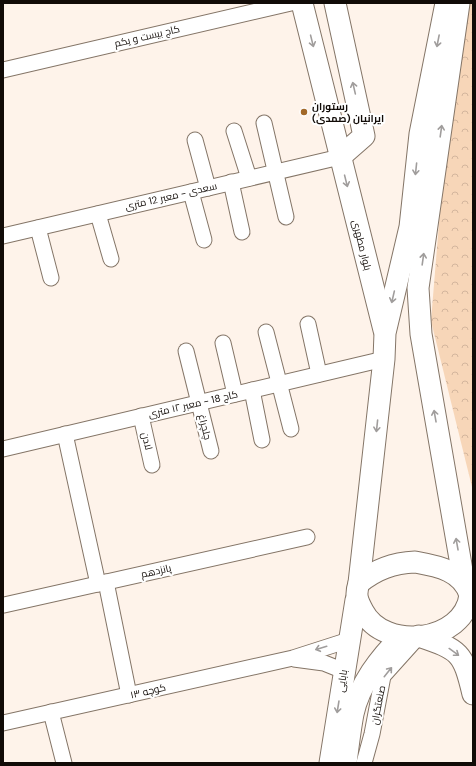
<svg xmlns="http://www.w3.org/2000/svg" width="476" height="766" viewBox="0 0 476 766" font-family="'DM Sans',Cairo,sans-serif">
	<style>
		.park { fill: url(#park-crowns) }
		.lines { fill: none; stroke-linecap: round; stroke-linejoin: round }
		.street-casing { stroke: #847567; stroke-width: 17 }
		.secondary-casing { stroke: #847567; stroke-width: 23 }
		.street { stroke: #fff; stroke-width: 15 }
		.secondary { stroke: #fff; stroke-width: 21 }
		.oneway { stroke: #a09d9c }
		.poi-dot { fill: #a26828; stroke: #fff; stroke-width: 1.5 }
		.labels { text-anchor: middle; dominant-baseline: central; stroke-width: 4; stroke-linejoin: round; paint-order: stroke }
		.street-label { font-size: 10px; fill: #110b07; stroke: #fff }
		.poi-label { font-size: 10px; font-weight: bold; fill: #110b07; stroke: #fff; text-anchor: start }
	</style>
	<defs>
		<pattern id="park-crowns" width="20" height="18" patternUnits="userSpaceOnUse"><rect width="20" height="18" fill="#f7d6b8"/><path d="M2 6a3 3 0 1 1 6 0M12 15a3 3 0 1 1 6 0" fill="none" stroke="#d3b69d"/></pattern>
	</defs>
	<rect width="100%" height="100%" fill="#fef3ea"/>
	<path class="park" d="M469,3H473V491L431,321L446,138Z"/>
	<g class="lines">
		<g class="street-casing">
			<g id="street">
				<path d="M3,70L291,3"/>
				<path d="M264,123L286,217"/>
				<path d="M234,131L249,178"/>
				<path d="M195,140L208,188"/>
				<path d="M231,182L242,232"/>
				<path d="M191,192L204,240"/>
				<path d="M98,214L111,259"/>
				<path d="M38,228L51,278"/>
				<path d="M3,236L340,157"/>
				<path d="M308,324L319,374"/>
				<path d="M266,332L291,429"/>
				<path d="M223,343L235,394"/>
				<path d="M186,351L211,451"/>
				<path d="M252,390L262,440"/>
				<path d="M141,416L152,465"/>
				<path d="M65,434L98,584"/>
				<path d="M3,449L384,359"/>
				<path d="M106,582L129,695"/>
				<path d="M4,605L307,537"/>
				<path d="M294,659L324,663L344,671"/>
				<path d="M51,712L64,763"/>
				<path d="M3,723L293,658L349,640"/>
				<path d="M364,763L372,734L383,676L419,636"/>
			</g>
		</g>
		<g class="secondary-casing">
			<g id="secondary">
				<path d="M302,3L384,330"/>
				<path d="M335,3L364,136L340,157"/>
				<path d="M459,3L418,288L421,334L464,582"/>
				<path d="M415,562C437,566 462,570 470,595C464,643 384,652 363,611C357,600 355,595 359,583C376,569 393,563 415,562Z"/>
				<path d="M359,583L384,359L385,333L410,227L420,134L446,3"/>
				<path d="M419,636C460,650 463,652 473,694"/>
				<path d="M330,763L356,600"/>
				<path d="M346,763C348,747 350,730 353,714C359,685 380,657 401,637"/>
			</g>
		</g>
		<use href="#street" class="street"/>
		<use href="#secondary" class="secondary"/>
	</g>
	<defs><path id="oneway-shaft" d="M-6 0H5M1.5-3L5.5 0L1.5 3" fill="none" stroke-width="1.6" stroke-linecap="round" stroke-linejoin="round"/></defs>
	<g class="oneway">
		<use href="#oneway-shaft" transform="translate(312 41) rotate(76)"/>
		<use href="#oneway-shaft" transform="translate(438 41) rotate(101)"/>
		<use href="#oneway-shaft" transform="translate(354 88) rotate(-103)"/>
		<use href="#oneway-shaft" transform="translate(441 131) rotate(-82)"/>
		<use href="#oneway-shaft" transform="translate(416 169) rotate(96)"/>
		<use href="#oneway-shaft" transform="translate(346 181) rotate(76)"/>
		<use href="#oneway-shaft" transform="translate(423 259) rotate(-82)"/>
		<use href="#oneway-shaft" transform="translate(393 297) rotate(103)"/>
		<use href="#oneway-shaft" transform="translate(435 416) rotate(-100)"/>
		<use href="#oneway-shaft" transform="translate(377 426) rotate(96)"/>
		<use href="#oneway-shaft" transform="translate(457 544) rotate(-100)"/>
		<use href="#oneway-shaft" transform="translate(321 648) rotate(163)"/>
		<use href="#oneway-shaft" transform="translate(454 652) rotate(36)"/>
		<use href="#oneway-shaft" transform="translate(388 672) rotate(-51)"/>
		<use href="#oneway-shaft" transform="translate(338 707) rotate(99)"/>
	</g>
	<circle class="poi-dot" cx="304" cy="112" r="4"/>
	<g class="labels">
		<g class="street-label">
			<text transform="translate(147 36) rotate(-13)">کاج بیست و یکم</text>
			<text transform="translate(171 196) rotate(-13)">سعدی - معبر 12 متری</text>
			<text transform="translate(362 245) rotate(76)">بلوار مطهری</text>
			<text transform="translate(193 404) rotate(-13)">کاج 18 - معبر ۱۲ متری</text>
			<text transform="translate(205 427) rotate(76)">چلچراغ</text>
			<text transform="translate(147 441) rotate(76)">لادن</text>
			<text transform="translate(156 571) rotate(-13)">پانزدهم</text>
			<text transform="translate(342 681) rotate(-82)">بابایی</text>
			<text transform="translate(148 691) rotate(-13)">کوچه ۱۳</text>
			<text transform="translate(378 705) rotate(-79)">صنعتگران</text>
		</g>
		<g class="poi-label">
			<text x="312" y="106">رستوران<tspan x="312" dy="12">ایرانیان (صمدی)</tspan></text>
		</g>
	</g>
	<rect width="476" height="766" fill="none" stroke="#110b07" stroke-width="8"/>
</svg>
